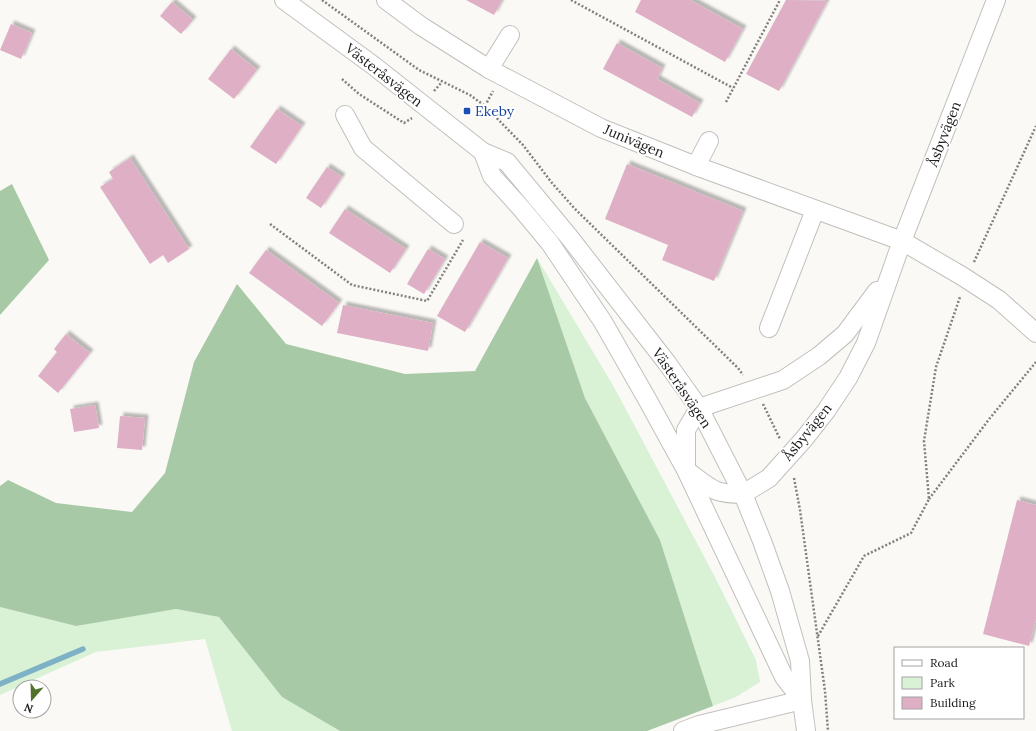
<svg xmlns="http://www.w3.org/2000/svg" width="1036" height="731" viewBox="0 0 1036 731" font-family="Lora,serif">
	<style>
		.green { fill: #d9f2d6 }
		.forest { fill: #a7c9a5 }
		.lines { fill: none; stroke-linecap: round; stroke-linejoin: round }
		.stream { stroke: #7eb1c6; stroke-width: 5.5 }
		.building { fill: #dfafc5; filter: url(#shadow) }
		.minor-casing { stroke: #c2c0bd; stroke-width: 20 }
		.path { stroke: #82807e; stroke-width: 2.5; stroke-dasharray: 2 2; stroke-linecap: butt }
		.minor { stroke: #fff; stroke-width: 18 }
		.transit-dot { fill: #1a4fb4; stroke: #fff; stroke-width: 1.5 }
		.labels { text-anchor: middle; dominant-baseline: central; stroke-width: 4; stroke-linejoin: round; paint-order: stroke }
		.street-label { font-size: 14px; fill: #1c1b1a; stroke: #fff }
		.transit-label { font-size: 14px; fill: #164399; stroke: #fff; text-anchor: start }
	</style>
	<defs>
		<filter id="shadow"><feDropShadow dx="3.5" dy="-3.5" stdDeviation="1" flood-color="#0004"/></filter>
	</defs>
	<rect width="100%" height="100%" fill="#fbf9f6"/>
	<g class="green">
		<path d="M537,258L614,387L716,579L756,660L760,682L736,697L713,706L660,540L585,398Z"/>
		<path d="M0,607L76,626L81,624L176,609L219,617L282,697L340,731H232L205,639L96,652L0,695Z"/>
	</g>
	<g class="forest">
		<path d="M12,184L49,260L0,315V191Z"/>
		<path d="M537,258L585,398L660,540L713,706L647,731H340L282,697L219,617L176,609L76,626L0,607V486L8,480L56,503L132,512L165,473L194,362L237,284L286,344L405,374L475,371Z"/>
	</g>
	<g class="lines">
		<path class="stream" d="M0,684L83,649"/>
	</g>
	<g class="building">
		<path d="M466,0H502L494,15Z"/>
		<path d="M641,0H690L743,29L725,62L635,12Z"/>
		<path d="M786,0L827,1L779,91L746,74Z"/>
		<path d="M172,2L193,20L181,34L160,16Z"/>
		<path d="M11,24L32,33L21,59L0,50Z"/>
		<path d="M617,43L662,68L657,79L700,103L692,117L603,69Z"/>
		<path d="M231,49L257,70L234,99L208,79Z"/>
		<path d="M277,109L302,126L276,164L250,147Z"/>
		<path d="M130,158L189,249L168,263L163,255L150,264L100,187L113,179L109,172Z"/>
		<path d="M627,164L743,211L714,281L662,260L668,245L605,219Z"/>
		<path d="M327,167L342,177L321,208L306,198Z"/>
		<path d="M345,209L406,249L390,273L329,233Z"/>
		<path d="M480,242L508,258L465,332L437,316Z"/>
		<path d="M428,249L445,259L424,294L407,284Z"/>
		<path d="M266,250L339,303L322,326L249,273Z"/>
		<path d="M343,305L433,323L428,351L337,333Z"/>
		<path d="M66,334L90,353L58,393L38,376L57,352L54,349Z"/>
		<path d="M95,405L99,428L74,432L70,409Z"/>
		<path d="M120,416L145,418L142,450L117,448Z"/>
		<path d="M1017,500L1036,505V619L1029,646L983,634Z"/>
	</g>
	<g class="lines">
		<g class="minor-casing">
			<g id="minor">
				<path d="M284,0L374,66L483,152L507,162L570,238L667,363L699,408L743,494L762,541L780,591L800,661L802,700L806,731"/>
				<path d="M386,0L421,26L489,69L601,128L696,166L902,241L962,276L999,300L1036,333"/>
				<path d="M489,69L510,35"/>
				<path d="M345,115L363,148L454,224"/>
				<path d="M483,152L492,176L521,208L550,243L603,322L647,399L686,470L784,677L802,700"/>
				<path d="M696,166L709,141"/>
				<path d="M769,328L815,210"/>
				<path d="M699,408L783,380L819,356L845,334L877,291"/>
				<path d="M686,468V430L699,408"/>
				<path d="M690,473C712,490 715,494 743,494"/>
				<path d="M743,494L769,478L804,439L826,411L848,378L866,343L902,241L996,0"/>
				<path d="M683,731L699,725L802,700"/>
			</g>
		</g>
		<g class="path">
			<path d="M322,0L419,70L470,95L485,106L523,145L552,183L575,209L738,368L743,375"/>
			<path d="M571,0L733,88"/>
			<path d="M342,79L359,94L404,123L412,118"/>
			<path d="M434,91L442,82"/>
			<path d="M726,102L780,0"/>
			<path d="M485,106L493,91"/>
			<path d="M270,224L352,285L427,301L463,240"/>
			<path d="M974,262L1036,126"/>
			<path d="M763,404L780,439"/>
			<path d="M794,478L800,510L825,691L828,731"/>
			<path d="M929,499L990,418L1036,362"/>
			<path d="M818,636L864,556L911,533L929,499L924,441L936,367L960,297"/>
		</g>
		<use href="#minor" class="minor"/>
	</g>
	<rect class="transit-dot" x="463" y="107" width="8" height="8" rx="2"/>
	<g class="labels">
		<g class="street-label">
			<text transform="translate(384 75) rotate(38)">Västeråsvägen</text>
			<text transform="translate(944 134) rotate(-69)">Åsbyvägen</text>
			<text transform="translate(634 141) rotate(23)">Junivägen</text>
			<text transform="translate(682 388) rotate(56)">Västeråsvägen</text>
			<text transform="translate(807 432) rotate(-51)">Åsbyvägen</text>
		</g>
		<g class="transit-label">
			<text x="475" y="111">Ekeby</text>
		</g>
	</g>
	<rect x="894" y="647" width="130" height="72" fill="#ffffff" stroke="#a4a4a3"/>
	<rect x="902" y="660" width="20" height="6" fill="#ffffff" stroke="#a4a4a3"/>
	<text x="930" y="667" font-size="12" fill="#1c1b1a">Road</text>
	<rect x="902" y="677" width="20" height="12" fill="#d9f2d6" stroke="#a4a4a3"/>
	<text x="930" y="687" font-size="12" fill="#1c1b1a">Park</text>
	<rect x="902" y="697" width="20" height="12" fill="#dfafc5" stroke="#a4a4a3"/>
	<text x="930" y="707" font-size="12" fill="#1c1b1a">Building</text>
	<g transform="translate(32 699) rotate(200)"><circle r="19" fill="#ffffff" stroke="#a4a4a3"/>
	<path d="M0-3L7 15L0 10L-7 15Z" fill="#50722a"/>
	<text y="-6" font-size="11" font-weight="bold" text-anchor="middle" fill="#1c1b1a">N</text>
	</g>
</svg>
